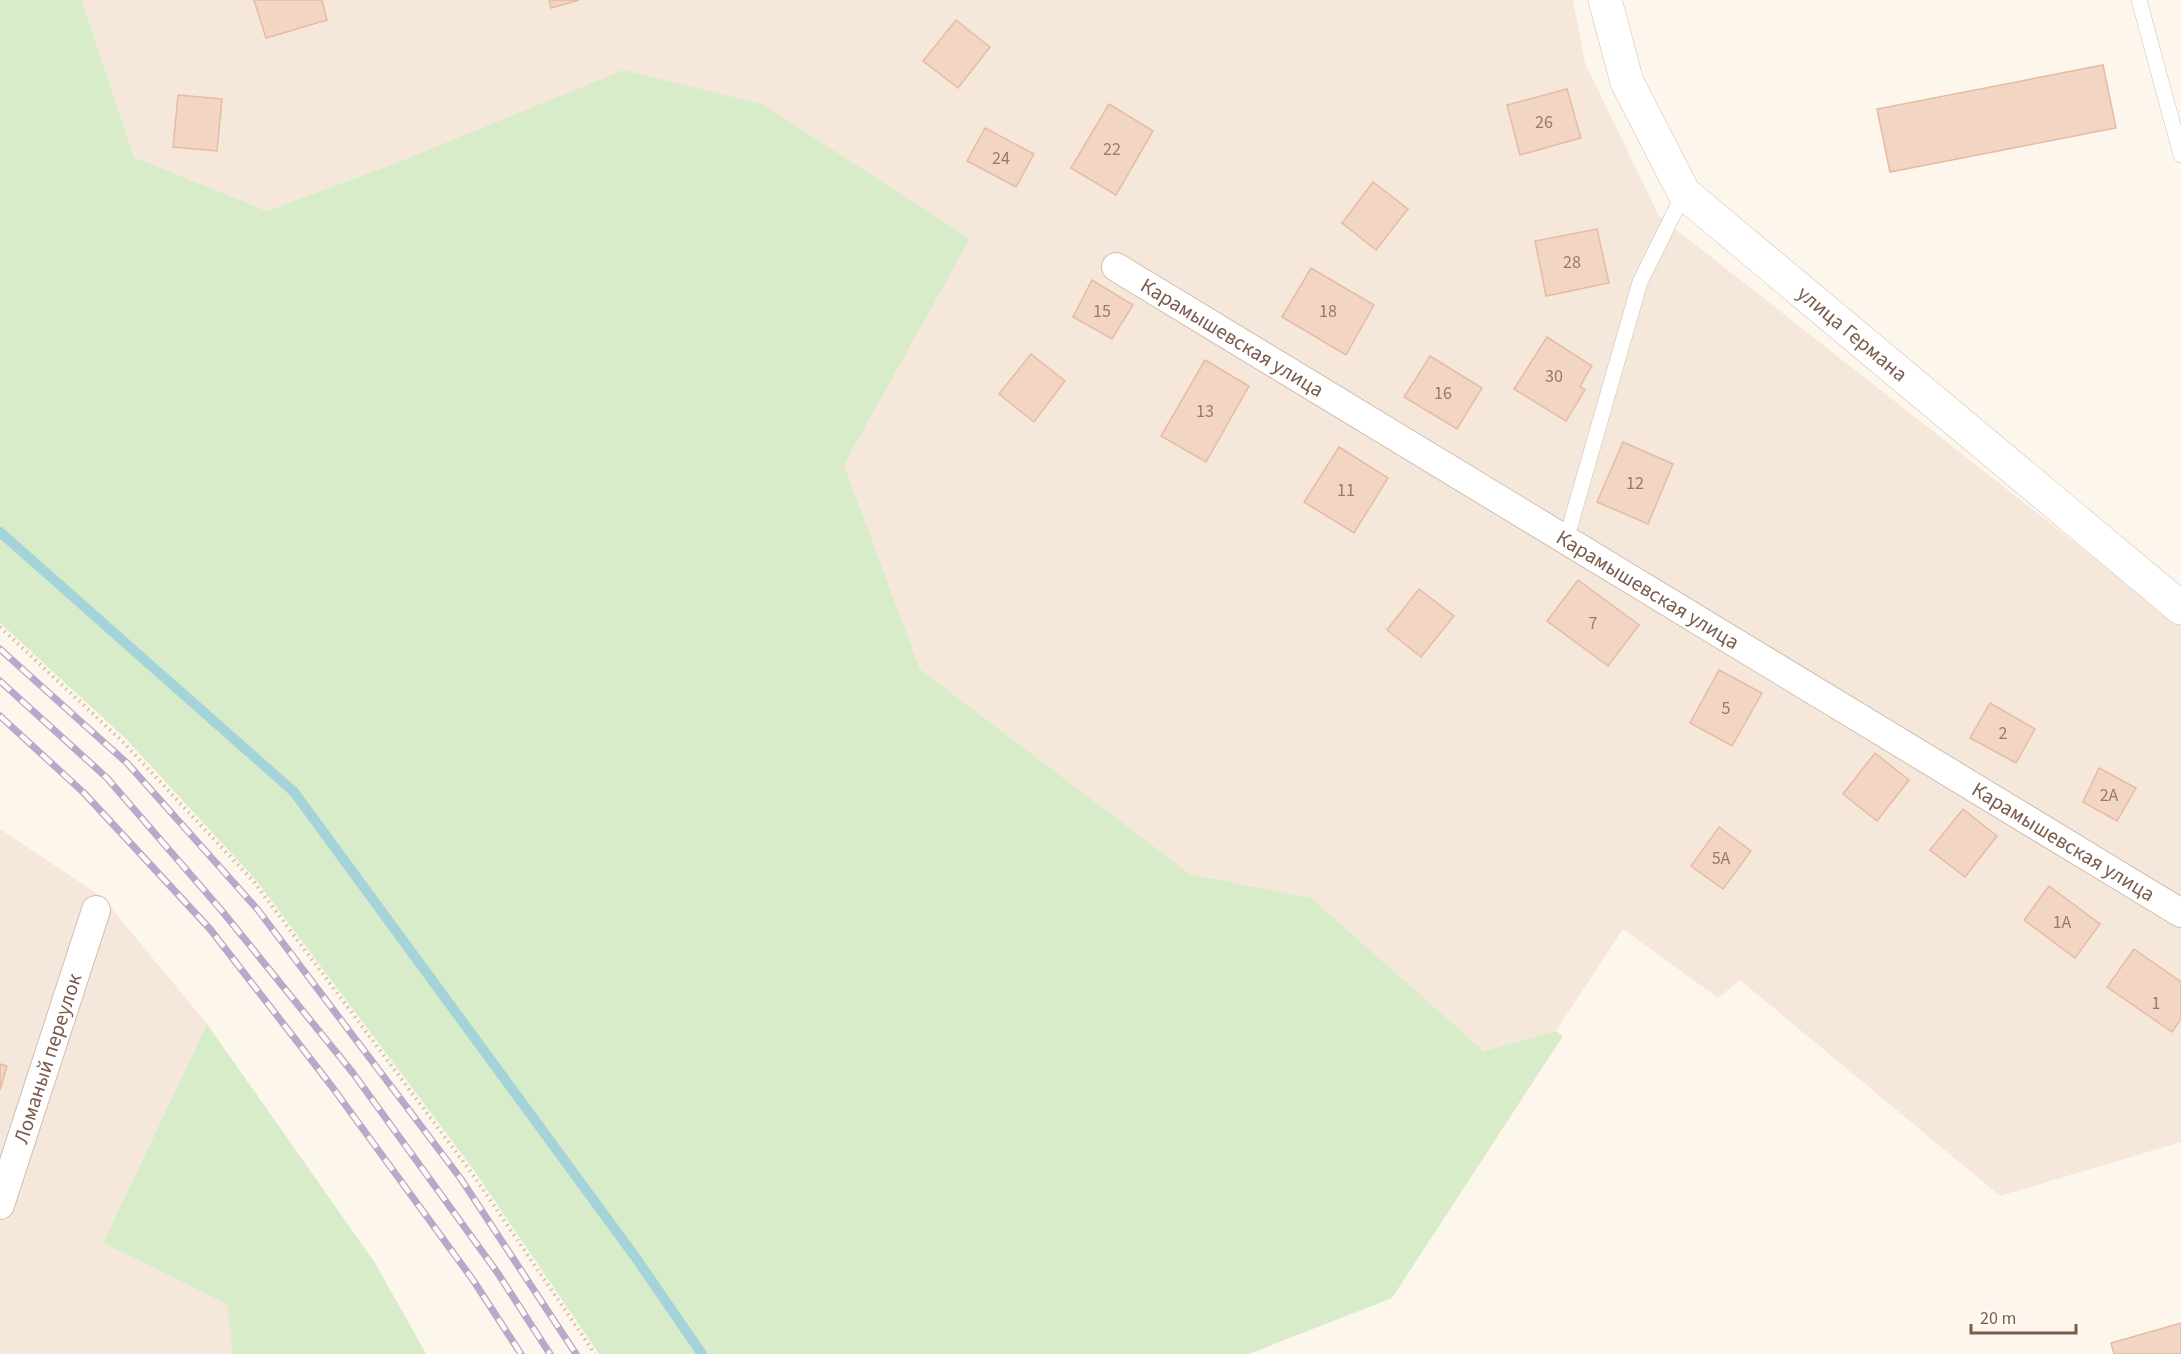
<svg xmlns="http://www.w3.org/2000/svg" width="2181" height="1354" viewBox="0 0 2181 1354" font-family="'Source Sans 3',sans-serif">
	<style>
		.residential { fill: #f5e8da }
		.green { fill: #d8ecc9 }
		.lines { fill: none; stroke-linecap: round; stroke-linejoin: round }
		.stream { stroke: #a5d3da; stroke-width: 10 }
		.building { fill: #f3d5c3; stroke: #e6bba3; stroke-width: 1.5 }
		.lane-casing { stroke: #d1beb0; stroke-width: 16 }
		.street-casing { stroke: #d1beb0; stroke-width: 30 }
		.secondary-casing { stroke: #d6c0b0; stroke-width: 34 }
		.path { stroke: #d9b8a5; stroke-width: 4; stroke-dasharray: 1.5 4.5; stroke-linecap: butt }
		.lane { stroke: #fff; stroke-width: 15 }
		.street { stroke: #fff; stroke-width: 28 }
		.secondary { stroke: #fff; stroke-width: 33 }
		.rail-casing { stroke: #b9a8c9; stroke-width: 7 }
		.rail { stroke: #fffaf3; stroke-width: 4.5; stroke-dasharray: 14; stroke-linecap: butt }
		.labels { text-anchor: middle; dominant-baseline: central; stroke-width: 5; stroke-linejoin: round; paint-order: stroke }
		.number-label { font-size: 18px; fill: #987a6a }
		.street-label { font-size: 21px; fill: #7a5c4d; stroke: #fffaf3 }
	</style>
	<rect width="100%" height="100%" fill="#fdf6ec"/>
	<g class="residential">
		<path d="M82,0H1573L1585,63L1659,216L2181,626V1142L2000,1196L1740,980L1718,998L1623,929L1556,1031L1484,1051L1311,898L1190,874L920,669L844,465L970,239L401,161L267,211L134,157Z"/>
		<path d="M0,829L102,897L207,1024L103,1243L228,1304L233,1354H0Z"/>
	</g>
	<g class="green">
		<path d="M0,0H82L134,157L267,211L401,161L624,70L762,104L970,239L844,465L920,669L1190,874L1311,898L1484,1051L1556,1031L1563,1036L1392,1298L1249,1354H599L473,1169L256,880L125,738L0,623Z"/>
		<path d="M207,1024L375,1263L426,1354H233L227,1304L103,1243Z"/>
	</g>
	<g class="lines">
		<path class="stream" d="M0,532L294,792L636,1258L702,1354"/>
	</g>
	<g class="building">
		<path d="M254,0H322L327,20L266,38Z"/>
		<path d="M549,0H579L551,8Z"/>
		<path d="M956,20L990,47L958,88L923,61Z"/>
		<path d="M2103,65L2116,128L1890,172L1877,109Z"/>
		<path d="M1567,89L1581,138L1520,155L1507,105Z"/>
		<path d="M178,95L222,99L217,151L173,147Z"/>
		<path d="M1109,104L1153,131L1116,195L1071,168Z"/>
		<path d="M985,128L1034,154L1016,187L967,161Z"/>
		<path d="M1373,182L1408,209L1376,250L1342,223Z"/>
		<path d="M1597,229L1609,283L1546,296L1535,241Z"/>
		<path d="M1311,268L1374,305L1346,355L1282,317Z"/>
		<path d="M1092,280L1133,305L1112,339L1073,317Z"/>
		<path d="M1547,337L1592,366L1580,386L1585,390L1566,421L1514,389Z"/>
		<path d="M1031,354L1065,381L1034,422L999,394Z"/>
		<path d="M1430,356L1482,388L1457,429L1404,397Z"/>
		<path d="M1205,360L1249,386L1206,462L1161,436Z"/>
		<path d="M1623,442L1673,464L1648,524L1597,502Z"/>
		<path d="M1339,447L1388,478L1354,533L1304,502Z"/>
		<path d="M1578,580L1639,625L1608,666L1547,621Z"/>
		<path d="M1419,589L1454,616L1421,657L1387,630Z"/>
		<path d="M1719,670L1762,693L1732,746L1690,723Z"/>
		<path d="M1990,703L2035,729L2016,763L1970,738Z"/>
		<path d="M1875,753L1909,780L1877,821L1843,794Z"/>
		<path d="M2099,768L2136,788L2117,821L2083,802Z"/>
		<path d="M1963,809L1997,836L1965,877L1930,850Z"/>
		<path d="M1719,827L1751,851L1723,889L1691,866Z"/>
		<path d="M2049,886L2100,924L2075,958L2024,920Z"/>
		<path d="M2134,949L2181,982V1019L2172,1032L2107,987Z"/>
		<path d="M0,1064L7,1066L0,1090Z"/>
		<path d="M2181,1323V1354H2114L2111,1343Z"/>
	</g>
	<g class="lines">
		<g class="lane-casing">
			<g id="lane">
				<path d="M2139,0L2181,155"/>
				<path d="M1566,540L1640,282L1684,193"/>
			</g>
		</g>
		<g class="street-casing">
			<g id="street">
				<path id="s1" d="M1116,267L2181,913"/>
				<path id="s2" d="M0,1205L96,910"/>
			</g>
		</g>
		<g class="secondary-casing">
			<g id="secondary">
				<path id="s3" d="M1605,0L1627,82L1684,193L2181,608"/>
			</g>
		</g>
		<path class="path" d="M0,627L122,741L254,882L471,1172L595,1354"/>
		<use href="#lane" class="lane"/>
		<use href="#street" class="street"/>
		<use href="#secondary" class="secondary"/>
		<g class="rail-casing">
			<g id="rail">
				<path d="M0,649L127,763L258,910L461,1179L576,1354"/>
				<path d="M0,681L107,778L222,911L353,1073L497,1272L550,1354"/>
				<path d="M0,716L84,793L210,929L333,1088L473,1280L521,1354"/>
			</g>
		</g>
		<use href="#rail" class="rail"/>
	</g>
	<g class="labels">
		<g class="number-label">
			<text x="1544" y="122">26</text>
			<text x="1112" y="149">22</text>
			<text x="1001" y="158">24</text>
			<text x="1572" y="262">28</text>
			<text x="1102" y="311">15</text>
			<text x="1328" y="311">18</text>
			<text x="1554" y="376">30</text>
			<text x="1443" y="393">16</text>
			<text x="1205" y="411">13</text>
			<text x="1635" y="483">12</text>
			<text x="1346" y="490">11</text>
			<text x="1593" y="623">7</text>
			<text x="1726" y="708">5</text>
			<text x="2003" y="733">2</text>
			<text x="2109" y="795">2А</text>
			<text x="1721" y="858">5А</text>
			<text x="2062" y="922">1А</text>
			<text x="2156" y="1003">1</text>
		</g>
		<g class="street-label">
			<text stroke="none"><textPath href="#s3" startOffset="429">улица Германа</textPath></text>
			<text stroke="none"><textPath href="#s1" startOffset="136">Карамышевская улица</textPath></text>
			<text stroke="none"><textPath href="#s1" startOffset="622">Карамышевская улица</textPath></text>
			<text stroke="none"><textPath href="#s1" startOffset="1108">Карамышевская улица</textPath></text>
			<text stroke="none"><textPath href="#s2" startOffset="154">Ломаный переулок</textPath></text>
		</g>
	</g>
	<path d="M1971 1324v9h105v-9" fill="none" stroke="#7a5c4d" stroke-width="3"/>
	<text x="1980" y="1324" font-size="18" fill="#7a5c4d" stroke="#fffaf3" stroke-width="4.5" paint-order="stroke">20 m</text>
</svg>
